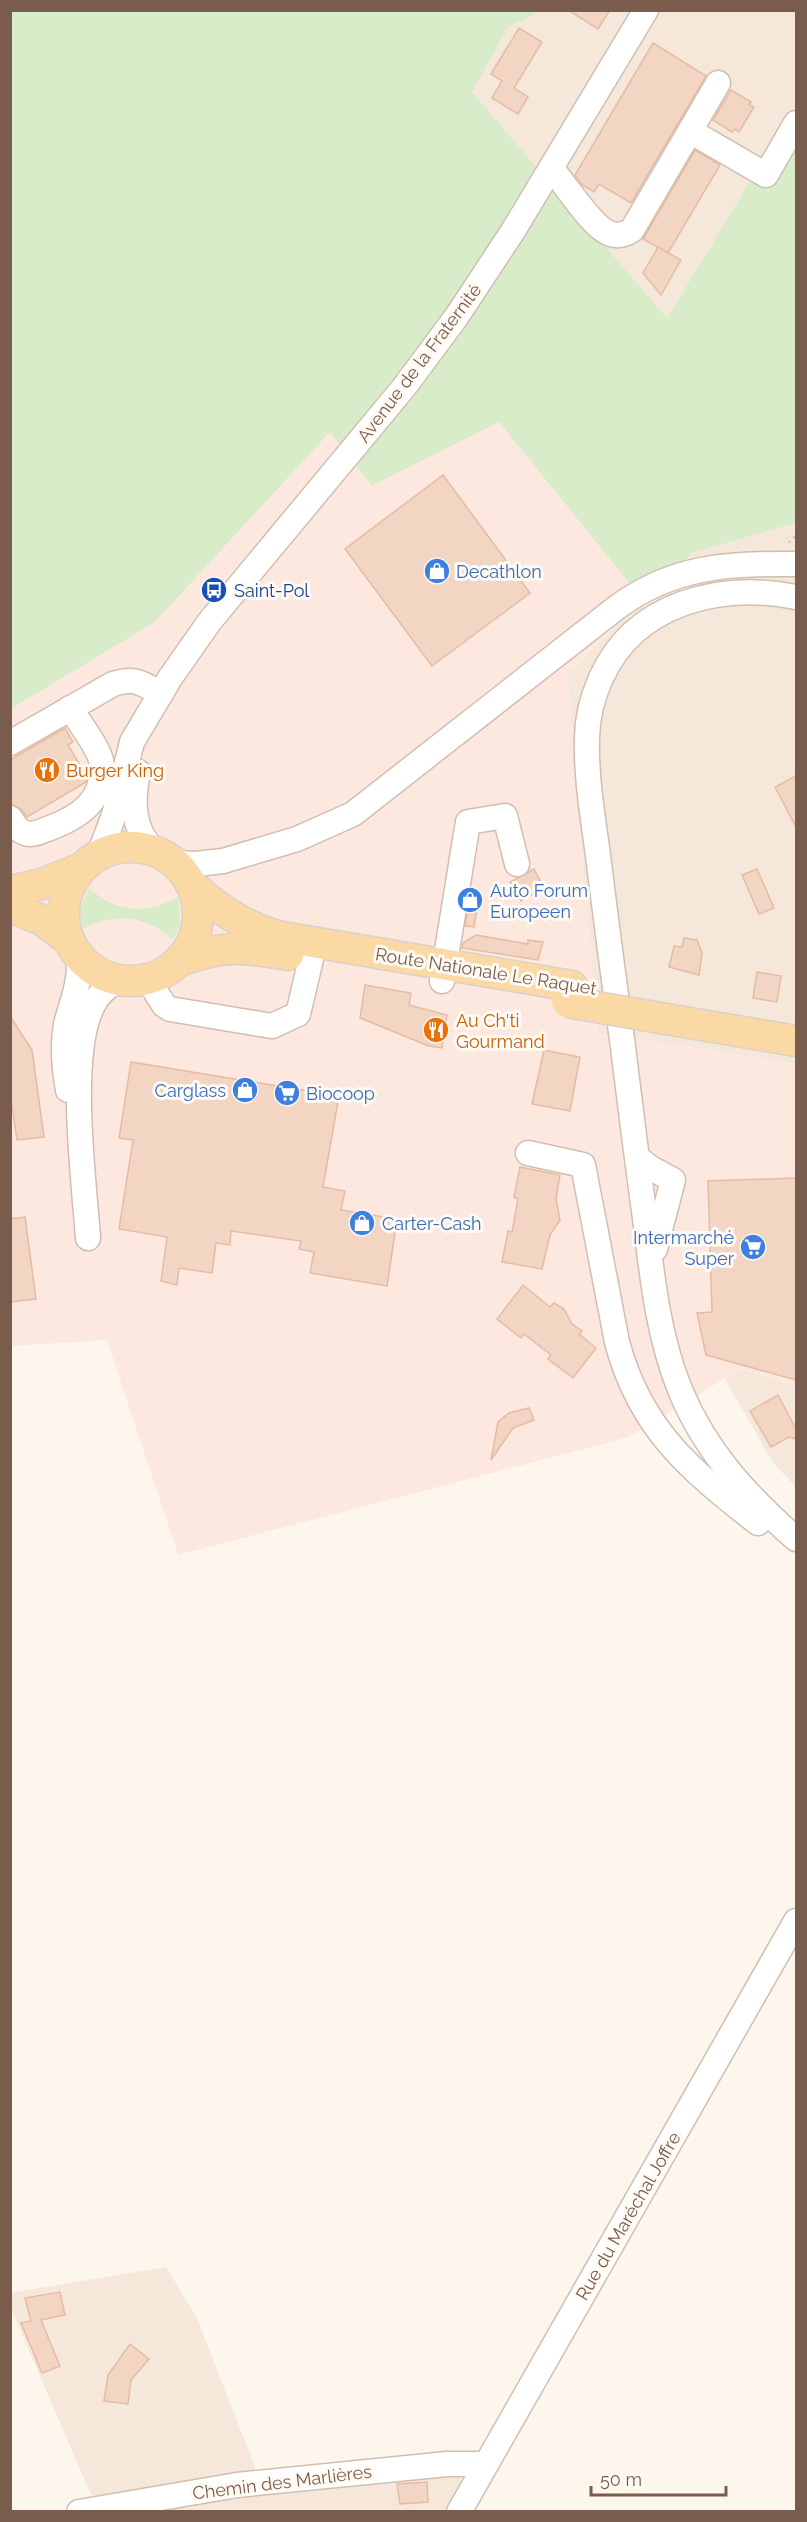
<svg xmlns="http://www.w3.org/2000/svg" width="807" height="2522" viewBox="0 0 807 2522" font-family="Raleway,sans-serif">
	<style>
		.residential { fill: #f5e8da }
		.commercial { fill: #fde8e0 }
		.green { fill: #d8ecc9 }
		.building { fill: #f3d5c3; stroke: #e6bba3; stroke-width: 1.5 }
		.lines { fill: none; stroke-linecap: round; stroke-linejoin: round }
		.minor-casing { stroke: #d1beb0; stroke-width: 27 }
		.major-casing { stroke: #dad1cd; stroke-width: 33 }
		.path { stroke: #d9b8a5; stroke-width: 3; stroke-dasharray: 1.5 4.5; stroke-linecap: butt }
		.minor { stroke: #fff; stroke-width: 24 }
		.major { stroke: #fbd9a5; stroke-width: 30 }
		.major-bridge-casing { stroke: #dad1cd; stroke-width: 33; stroke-linecap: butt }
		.major-bridge { stroke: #fbd9a5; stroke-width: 30 }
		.labels { text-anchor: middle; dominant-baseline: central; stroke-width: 6; stroke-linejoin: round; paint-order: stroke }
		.street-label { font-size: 18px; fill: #7a5c4d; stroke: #fffaf3 }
		.shop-label { font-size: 18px; fill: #366cbe; stroke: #fffaf3; text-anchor: start }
		.transit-label { font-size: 18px; fill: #164399; stroke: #fffaf3; text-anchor: start }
		.food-label { font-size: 18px; fill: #c56008; stroke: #fffaf3; text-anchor: start }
	</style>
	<rect width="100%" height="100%" fill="#fdf6ec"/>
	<g class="residential">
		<path d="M543,11H796V137L765,190L750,181L667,318L472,92L508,27Z"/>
		<path d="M796,523V1064L597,1033L567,673L692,553Z"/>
		<path d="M740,1369L796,1385V1487L773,1463L725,1379Z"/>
		<path d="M166,2267L196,2316L255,2467L258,2493L461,2475L459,2490L447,2511H98L11,2309L10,2293Z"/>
	</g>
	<path class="commercial" d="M499,422L642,599L567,673L597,1033L796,1064V1385L740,1369L629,1437L178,1555L107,1340L11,1346V709L155,622L330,432L373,486Z"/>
	<g class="green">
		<path d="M11,11H543L508,27L472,92L667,318L750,181L766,190L796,137V523L692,553L642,599L499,422L372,486L330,432L155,622L11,709Z"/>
		<path d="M89,888C118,914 146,914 179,897L180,925L173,939C145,915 115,912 82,929C79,913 81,902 89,888Z"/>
	</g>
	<g class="building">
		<path d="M568,10H610L598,29Z"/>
		<path d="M519,28L542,42L514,88L528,97L518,114L492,98L502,81L491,74Z"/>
		<path d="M653,43L706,76L631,203L599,184L594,192L582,185L575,175Z"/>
		<path d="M731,90L751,102L749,105L754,107L739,132L735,129L732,132L713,120Z"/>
		<path d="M695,150L720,165L668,253L643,239Z"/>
		<path d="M658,247L681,260L661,295L643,273Z"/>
		<path d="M443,475L530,593L432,666L345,549Z"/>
		<path d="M65,728L73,742L68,745L87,777L86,782L27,817L21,809L10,804V760Z"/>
		<path d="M796,776V827L775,787Z"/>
		<path d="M534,869L544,888L521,901L510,882Z"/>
		<path d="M757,869L774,908L759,914L742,875Z"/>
		<path d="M471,893L479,894L474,927L465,926Z"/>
		<path d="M476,935L528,944V940L543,942L538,960L462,948L463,943Z"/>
		<path d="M684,938L697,940L702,953L699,975L669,967L674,946L682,947Z"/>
		<path d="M757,972L781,976L777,1002L753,998Z"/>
		<path d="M365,985L411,993L409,1005L447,1015L442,1048L429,1046L360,1018Z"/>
		<path d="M10,1016L32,1050L44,1137L17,1140L10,1092Z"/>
		<path d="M544,1050L580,1057L570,1111L532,1104Z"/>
		<path d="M131,1062L339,1096L323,1187L345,1191L341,1210L397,1219L387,1286L310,1273L314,1252L299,1249L301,1241L231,1231L230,1245L216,1243L212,1273L179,1268L177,1285L161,1281L167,1237L119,1229L133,1140L119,1138Z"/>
		<path d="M520,1167L560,1175L556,1198L560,1220L550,1235L542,1269L502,1262L508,1231L512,1232L518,1199L514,1197Z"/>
		<path d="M796,1178V1380L706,1355L697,1313L712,1312L708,1181Z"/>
		<path d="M25,1217L36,1299L10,1302V1219Z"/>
		<path d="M523,1285L550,1307L554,1303L564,1309L572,1324L582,1331L579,1334L596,1348L573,1378L548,1359L551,1355L524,1334L521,1338L497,1319Z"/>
		<path d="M778,1395L796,1429V1439L789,1437L771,1447L750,1411Z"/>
		<path d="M529,1408L534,1420L513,1428L491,1460L498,1422L509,1413Z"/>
		<path d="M60,2292L65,2315L41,2320L60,2366L42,2373L21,2323L31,2321L25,2298Z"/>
		<path d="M130,2344L149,2359L131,2380L128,2404L104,2401L108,2375Z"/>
		<path d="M427,2482L428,2502L400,2504L397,2484Z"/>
	</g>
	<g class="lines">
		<g class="minor-casing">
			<g id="minor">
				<path d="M690,131L718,83"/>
				<path d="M552,169C565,184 589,222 605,231C614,237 623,236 632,230L690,131L766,175L796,123"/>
				<path d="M796,597C721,582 635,602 601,678C592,698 587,718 587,739C586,775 592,812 597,848C605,914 614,981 623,1047C630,1104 637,1161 645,1218C652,1276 658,1337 681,1392C706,1452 748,1497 796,1539"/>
				<path d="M10,743L113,684C136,677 141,683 161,694"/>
				<path d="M138,772C132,801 132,829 154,851"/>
				<path d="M10,818C14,823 17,830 23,832C32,837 41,831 50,828C79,817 104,801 102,765C101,750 78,721 70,708"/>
				<path d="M99,855L114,815L132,742L170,678L210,621L405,386L457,316L513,231L646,10"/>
				<path d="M175,863L196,864L223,861L297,839L353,814L616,608C672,566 729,563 796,564"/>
				<path d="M147,978L164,1005L170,1009L272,1026L298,1014L311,959"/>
				<path d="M442,981L468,822L505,816L517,864"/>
				<path d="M68,1090C64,1068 62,1046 66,1024C72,1001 82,980 78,955"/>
				<path d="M528,1153L583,1165L617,1342C640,1429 690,1470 758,1523"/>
				<path d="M637,1157L649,1167L673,1180L655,1249"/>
				<path d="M88,1238C84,1179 67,1055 93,1005C98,994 108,986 119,979"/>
				<path d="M79,2512L237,2485L447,2464H485"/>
				<path d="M459,2512L796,1921"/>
			</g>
		</g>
		<g class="major-casing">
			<g id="major">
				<circle cx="131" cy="914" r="67"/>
				<path d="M190,883C216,907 242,926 277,936L572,986"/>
				<path d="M10,891L42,884L82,868"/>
				<path d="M10,907L42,920L70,941"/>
				<path d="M177,962C222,945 242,947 288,955"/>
				<path d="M672,1020L796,1041"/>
			</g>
		</g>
		<path class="path" d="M789,542L796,536"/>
		<use href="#minor" class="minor"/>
		<use href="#major" class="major"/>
		<g class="major-bridge-casing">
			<path id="major-bridge" d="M567,1002L672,1020"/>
		</g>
		<use href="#major-bridge" class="major-bridge"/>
	</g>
	<defs>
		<g id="shop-disc" transform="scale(1.35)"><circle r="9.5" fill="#3f7fe0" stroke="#fffaf3"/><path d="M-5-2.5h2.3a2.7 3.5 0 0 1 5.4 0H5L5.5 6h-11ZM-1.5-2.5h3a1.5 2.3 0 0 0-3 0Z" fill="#fff"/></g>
		<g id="bus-disc" transform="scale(1.35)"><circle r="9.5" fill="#1a4fb4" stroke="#fffaf3"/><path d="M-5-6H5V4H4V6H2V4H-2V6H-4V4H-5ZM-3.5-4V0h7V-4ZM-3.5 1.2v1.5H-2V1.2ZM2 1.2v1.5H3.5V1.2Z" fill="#fff"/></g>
		<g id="restaurant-disc" transform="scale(1.35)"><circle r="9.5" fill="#e8710a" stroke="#fffaf3"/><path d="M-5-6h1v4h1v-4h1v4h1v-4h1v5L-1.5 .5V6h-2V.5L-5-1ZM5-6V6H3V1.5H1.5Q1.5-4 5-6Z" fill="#fff"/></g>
		<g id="supermarket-disc" transform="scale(1.35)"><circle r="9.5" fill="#3f7fe0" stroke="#fffaf3"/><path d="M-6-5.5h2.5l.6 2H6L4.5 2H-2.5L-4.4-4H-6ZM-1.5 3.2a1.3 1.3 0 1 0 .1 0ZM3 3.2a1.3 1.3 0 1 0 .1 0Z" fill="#fff"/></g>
	</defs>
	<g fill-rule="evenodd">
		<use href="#shop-disc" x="437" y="571"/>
		<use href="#bus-disc" x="214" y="590"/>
		<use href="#restaurant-disc" x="47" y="770"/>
		<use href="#shop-disc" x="470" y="900"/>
		<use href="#restaurant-disc" x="436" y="1030"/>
		<use href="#shop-disc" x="245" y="1090"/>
		<use href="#supermarket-disc" x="287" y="1093"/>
		<use href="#shop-disc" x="362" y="1223"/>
		<use href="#supermarket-disc" x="753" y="1247"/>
	</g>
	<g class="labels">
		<g class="street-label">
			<text transform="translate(419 363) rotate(-53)">Avenue de la Fraternité</text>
			<text transform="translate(486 971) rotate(9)">Route Nationale Le Raquet</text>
			<text transform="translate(628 2216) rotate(-60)">Rue du Maréchal Joffre</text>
			<text transform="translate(282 2482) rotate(-7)">Chemin des Marlières</text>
		</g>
		<g class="shop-label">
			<text x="456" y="571">Decathlon</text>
			<text x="490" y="890">Auto Forum<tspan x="490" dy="21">Europeen</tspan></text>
			<text x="226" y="1090" text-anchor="end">Carglass</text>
			<text x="306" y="1093">Biocoop</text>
			<text x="382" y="1223">Carter-Cash</text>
			<text x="734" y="1237" text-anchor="end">Intermarché<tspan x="734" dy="21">Super</tspan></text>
		</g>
		<g class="transit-label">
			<text x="234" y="590">Saint-Pol</text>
		</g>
		<g class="food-label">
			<text x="66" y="770">Burger King</text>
			<text x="456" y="1020">Au Ch'ti<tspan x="456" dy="21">Gourmand</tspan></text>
		</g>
	</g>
	<rect width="807" height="2522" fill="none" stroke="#7a5c4d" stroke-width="24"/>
	<path d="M591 2486v9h135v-9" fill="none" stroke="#7a5c4d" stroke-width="3"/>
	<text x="600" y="2486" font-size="18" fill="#7a5c4d" stroke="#fffaf3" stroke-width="4.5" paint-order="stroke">50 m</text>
</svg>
